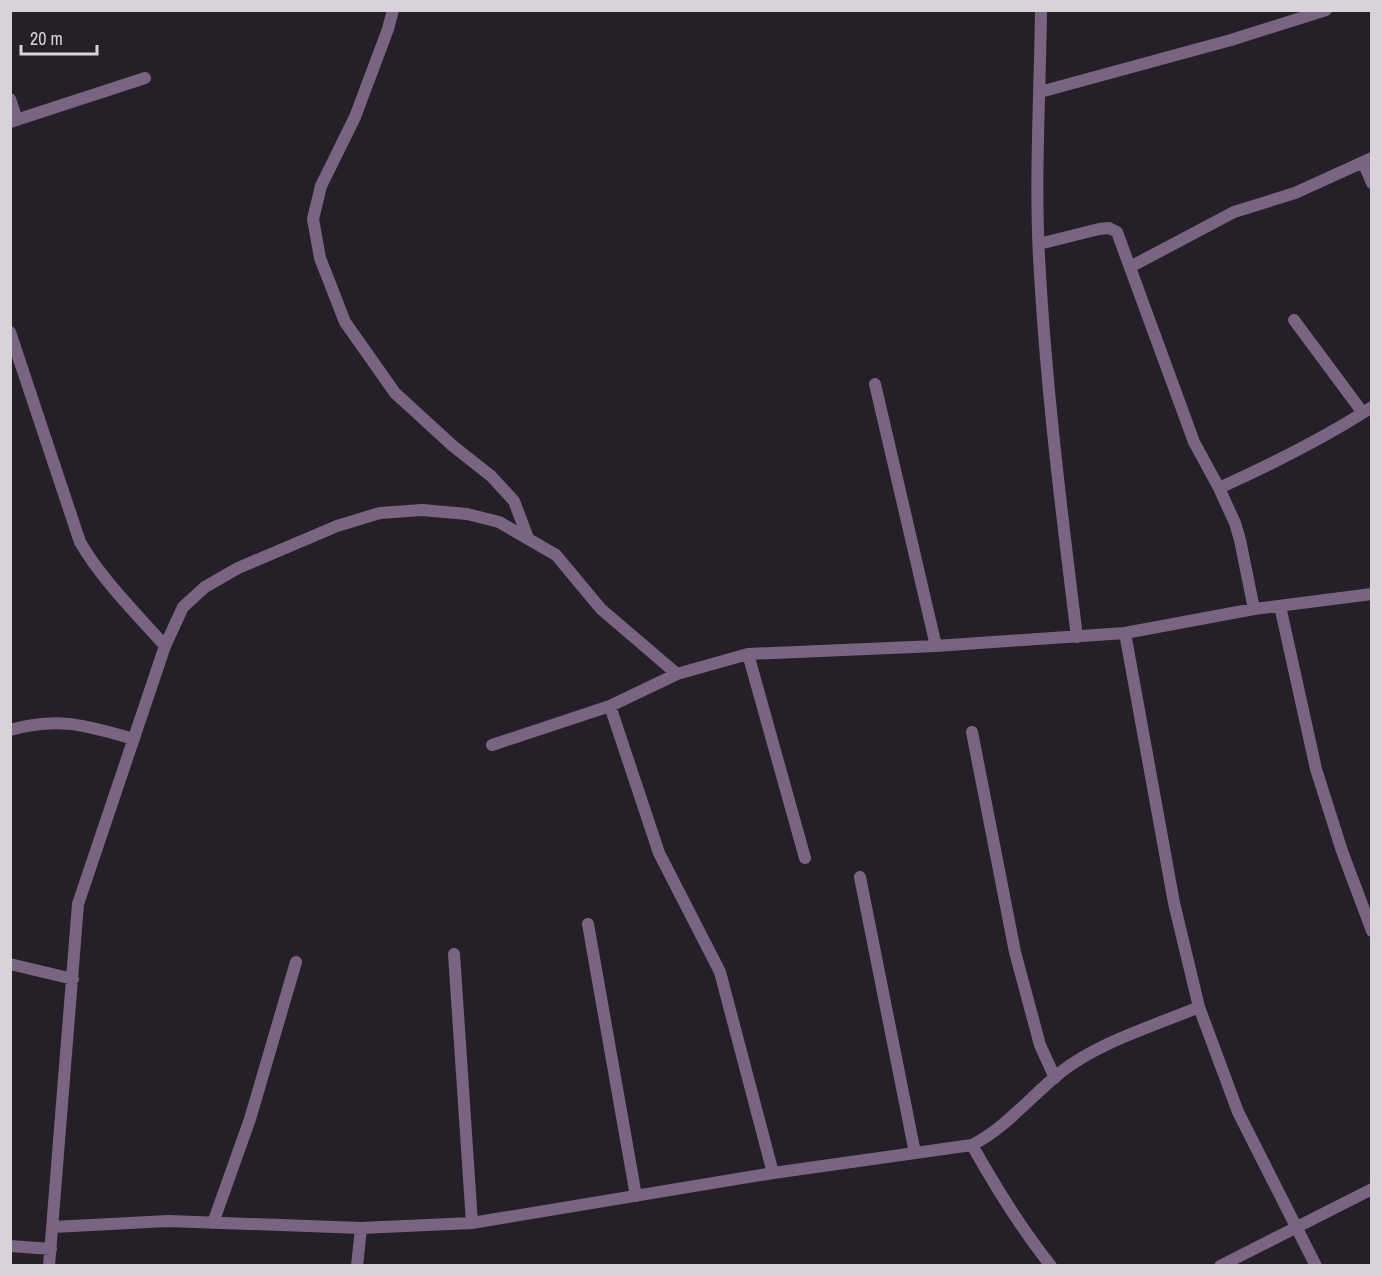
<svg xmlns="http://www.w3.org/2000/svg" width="1382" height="1276" font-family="'Archivo Narrow',sans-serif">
<rect width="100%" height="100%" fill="#252027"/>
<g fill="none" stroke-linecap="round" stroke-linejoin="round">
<path stroke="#796581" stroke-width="12" d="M393 10 388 29 355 117 321 186 313 219 320 258 345 322 395 393 453 446 491 476 514 501 528 538
M1041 10C1040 98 1034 187 1040 274 1047 395 1062 516 1077 637
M1040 92 1231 40 1326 10
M10 99 17 120
M10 122 145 78
M1363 162 1372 183
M1039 244 1099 229 1109 228 1117 232 1194 442 1219 488 1235 523 1240 540 1254 609
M1130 267 1234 212 1295 193 1372 158
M1294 320 1363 413
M10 332 80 542C102 580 136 613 165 646
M875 384 936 646
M1219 488C1272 464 1323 439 1372 407
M1280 606 1316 769 1342 851 1372 931
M1125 633 1174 903 1199 1007 1238 1112 1316 1266
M748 654 805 858
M610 706 659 853 720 972 773 1173
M10 730C60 716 87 726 134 739
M972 732 1015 952 1040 1045 1055 1078
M492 745 610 706 677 674 748 654 936 646 1125 633 1254 609 1372 594
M860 877 915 1153
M588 924 636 1196
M454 954 472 1223
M10 964 73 979
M972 1145C996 1188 1020 1227 1051 1266
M213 1223 250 1119 296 962
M53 1227 168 1221 361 1228 472 1223 773 1173 972 1145C1007 1127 1031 1096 1061 1072 1099 1042 1154 1026 1199 1007
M10 1246 51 1249
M49 1266 78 904 165 646 183 607 205 587 238 568 337 526 380 513 422 510 467 514 499 522 556 555 601 609 677 674
M357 1266 361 1228
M1220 1266 1372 1189"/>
</g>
<rect width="1382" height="1276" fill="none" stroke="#d7d3d8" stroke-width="24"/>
<path d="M21 45v9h76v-9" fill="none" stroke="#d7d3d8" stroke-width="3"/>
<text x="30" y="45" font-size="18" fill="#d7d3d8" stroke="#252027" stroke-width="4.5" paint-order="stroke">20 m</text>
</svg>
